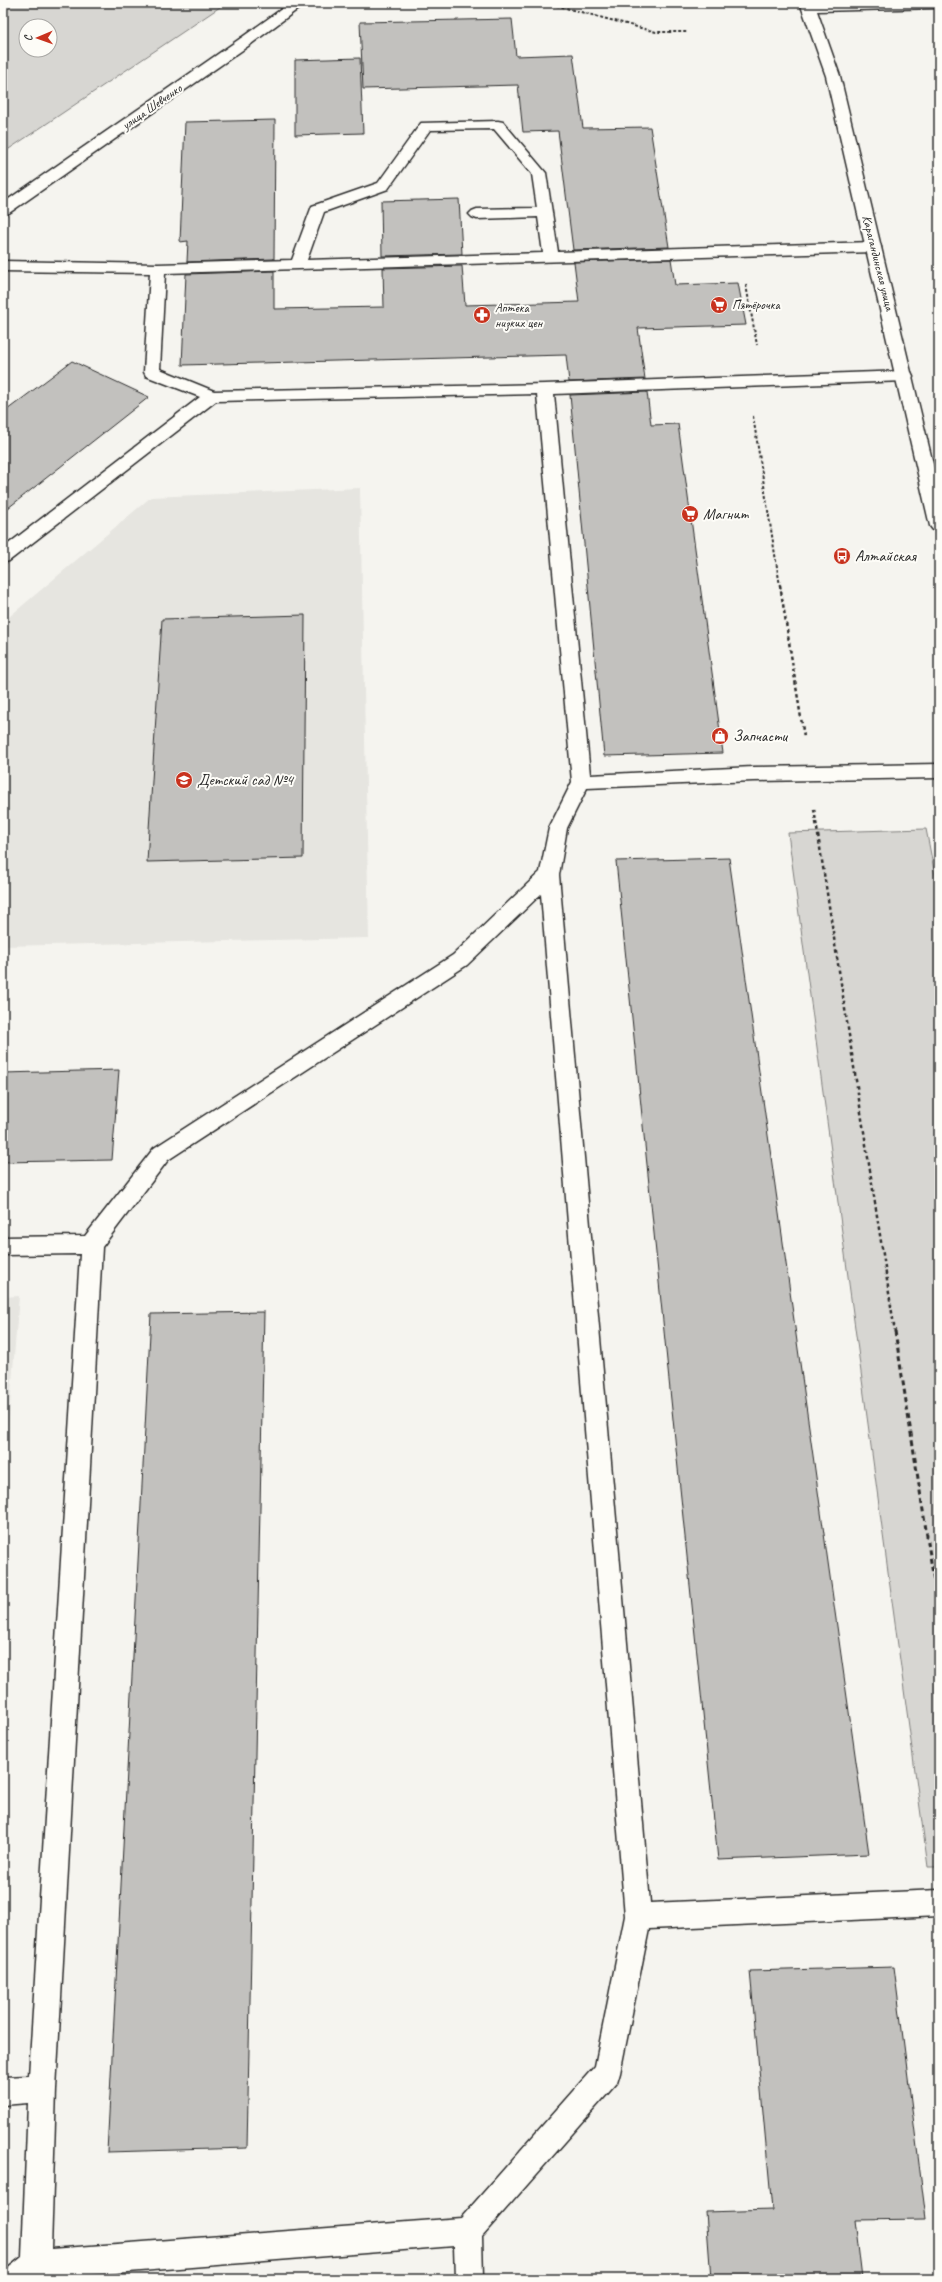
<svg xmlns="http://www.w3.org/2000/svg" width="942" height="2282" font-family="Caveat,sans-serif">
<rect width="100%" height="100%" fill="#f5f4ef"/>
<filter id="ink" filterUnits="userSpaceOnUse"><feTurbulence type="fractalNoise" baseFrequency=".025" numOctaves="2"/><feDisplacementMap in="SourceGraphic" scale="8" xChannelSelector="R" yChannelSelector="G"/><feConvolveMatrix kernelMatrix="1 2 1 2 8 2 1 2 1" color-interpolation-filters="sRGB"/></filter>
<g filter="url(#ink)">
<path fill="#e6e5e0" d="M360 488 369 938 3 946V622L151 497Z
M19 1296 3 1491V1297Z"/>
<path fill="#d7d6d2" stroke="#81807e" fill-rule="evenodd" d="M3 3H226L3 153ZM26 26H50V50H26Z
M926 829 939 896V1867H928L788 833Z"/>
<path fill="#c2c1be" stroke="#2b2b2b" d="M512 19 516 56 573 54 583 128 650 127 669 247 573 250 558 131 523 132 518 85 363 89 360 22Z
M360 58 363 133 295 135V60Z
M275 120 274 259 187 262 188 241 180 242 185 122Z
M459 199 462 254 382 256 381 201Z
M671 259 675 285 738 283 746 325 638 328 645 379 569 382 566 355 182 365 186 274 274 271V309L384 307 383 268 462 266 465 305 579 302 574 262Z
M72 361 149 397 3 512V413Z
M647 392 651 425 678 424 723 753 604 756 570 395Z
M305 615 303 858 147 862 162 619Z
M729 858 869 1854 718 1860 616 861Z
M119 1070 112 1160 3 1162V1073Z
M264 1312 247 2148 107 2152 151 1314Z
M894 1967 926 2219 855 2220 862 2279H711L706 2212 772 2210 750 1971Z"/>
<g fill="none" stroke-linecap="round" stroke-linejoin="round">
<g stroke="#2b2b2b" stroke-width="3">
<path id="lane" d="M290 3H306L251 44H241L239 41 241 38Z
M498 121 503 122 546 173 558 252 873 242 878 244 881 247 878 250 873 252 165 273 160 369 214 391 545 384 905 371 911 372 913 376 911 380 905 381 554 394 590 775 753 767 939 764V778L753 781 587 788 567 828 559 875 650 1903 939 1890V1916L649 1929 620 2073 617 2083 482 2236 483 2279H455L454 2246 40 2279H3L7 2269 22 2257 28 2103 3 2105V2077L29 2076 80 1254 3 1255V1237L85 1236 154 1148 453 955 540 872 549 828 572 782 537 394 216 401 9 561 3 563V548L200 397 146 376 144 372 150 273 3 271V261L158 264 292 260 312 206 378 183 421 123ZM494 129 532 174 537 208 477 209 472 211 469 214 472 217 477 219 538 217 543 253 307 260 324 212 388 189 430 130ZM541 894 625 1916 595 2066 461 2218 51 2249 56 2089 102 1247 168 1160 467 965Z"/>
</g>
<g stroke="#2b2b2b" stroke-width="3">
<path id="street" d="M246 37 253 41 251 44 9 213 3 215V203L241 38Z"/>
</g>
<g stroke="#2b2b2b" stroke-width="3">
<path id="secondary" d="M800 3H939V8L817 11 840 76 939 489V532L933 530 930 526 826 76Z"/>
</g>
<path stroke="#2b2b2b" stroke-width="2" stroke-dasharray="3 2" stroke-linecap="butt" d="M547 3 656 32H687
M746 285 757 345
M753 416 780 586"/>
<path stroke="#2b2b2b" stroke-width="2.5" stroke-dasharray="3.5 3" stroke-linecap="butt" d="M780 585 804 737
M814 809 895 1332"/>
<path stroke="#2b2b2b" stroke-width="3" stroke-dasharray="5 3.5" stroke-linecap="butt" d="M895 1331 939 1613"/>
<use href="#lane" fill="#fdfcf7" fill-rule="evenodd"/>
<use href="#street" fill="#fdfcf7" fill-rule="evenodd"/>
<use href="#secondary" fill="#fdfcf7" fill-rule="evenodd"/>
</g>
</g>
<defs>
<g id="supermarket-disc" transform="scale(0.9)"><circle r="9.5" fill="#c8321e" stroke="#fdfcf7"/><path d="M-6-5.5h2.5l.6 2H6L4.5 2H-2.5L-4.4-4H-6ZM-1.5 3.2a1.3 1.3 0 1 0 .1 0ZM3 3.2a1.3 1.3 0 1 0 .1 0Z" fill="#fff"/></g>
<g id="pharmacy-disc" transform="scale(0.9)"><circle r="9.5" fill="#c8321e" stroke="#fdfcf7"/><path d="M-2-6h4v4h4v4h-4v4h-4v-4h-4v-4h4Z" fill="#fff"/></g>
<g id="bus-disc" transform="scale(0.9)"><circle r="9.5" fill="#c8321e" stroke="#fdfcf7"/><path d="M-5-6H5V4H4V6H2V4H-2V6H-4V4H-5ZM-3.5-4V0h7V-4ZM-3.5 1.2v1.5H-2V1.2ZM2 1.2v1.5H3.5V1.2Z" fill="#fff"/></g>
<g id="shop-disc" transform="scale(0.9)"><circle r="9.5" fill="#c8321e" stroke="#fdfcf7"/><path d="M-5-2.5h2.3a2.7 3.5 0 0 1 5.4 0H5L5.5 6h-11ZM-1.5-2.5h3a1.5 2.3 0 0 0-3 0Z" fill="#fff"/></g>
<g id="school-disc" transform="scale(0.9)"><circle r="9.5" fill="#c8321e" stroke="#fdfcf7"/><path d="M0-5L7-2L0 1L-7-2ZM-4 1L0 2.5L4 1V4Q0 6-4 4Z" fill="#fff"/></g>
</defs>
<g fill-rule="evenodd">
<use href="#supermarket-disc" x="719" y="305"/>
<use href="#pharmacy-disc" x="482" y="315"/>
<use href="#supermarket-disc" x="690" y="514"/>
<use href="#bus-disc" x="842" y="556"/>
<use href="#shop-disc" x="720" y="736"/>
<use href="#school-disc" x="184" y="780"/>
</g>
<g text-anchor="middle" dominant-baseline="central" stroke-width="4" stroke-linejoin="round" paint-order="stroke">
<g font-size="13" fill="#2b2b2b" stroke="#fdfcf7">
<text transform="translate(152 107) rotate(-35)">улица Шевченко</text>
<text transform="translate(878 263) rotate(76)">Карагандинская улица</text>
</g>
<g font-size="13" fill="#2b2b2b" stroke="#fdfcf7" text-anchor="start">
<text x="732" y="305">Пятёрочка</text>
<text x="495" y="308">Аптека<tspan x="495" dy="15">низких цен</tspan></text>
</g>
<g font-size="16" fill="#2b2b2b" stroke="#fdfcf7" text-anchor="start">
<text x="703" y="514">Магнит</text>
<text x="855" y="556">Алтайская</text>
<text x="733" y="736">Запчасти</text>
<text x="197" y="780">Детский сад №4</text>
</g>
</g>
<rect width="942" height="2282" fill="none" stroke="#fdfcf7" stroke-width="16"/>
<rect x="8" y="8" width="926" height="2266" fill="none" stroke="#2b2b2b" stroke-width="1.5" filter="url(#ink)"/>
<g transform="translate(38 38) rotate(268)"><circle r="19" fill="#fdfcf7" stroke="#a9a8a5"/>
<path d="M0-3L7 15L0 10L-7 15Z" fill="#c8321e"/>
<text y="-6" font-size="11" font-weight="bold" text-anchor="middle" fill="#2b2b2b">С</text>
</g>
</svg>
